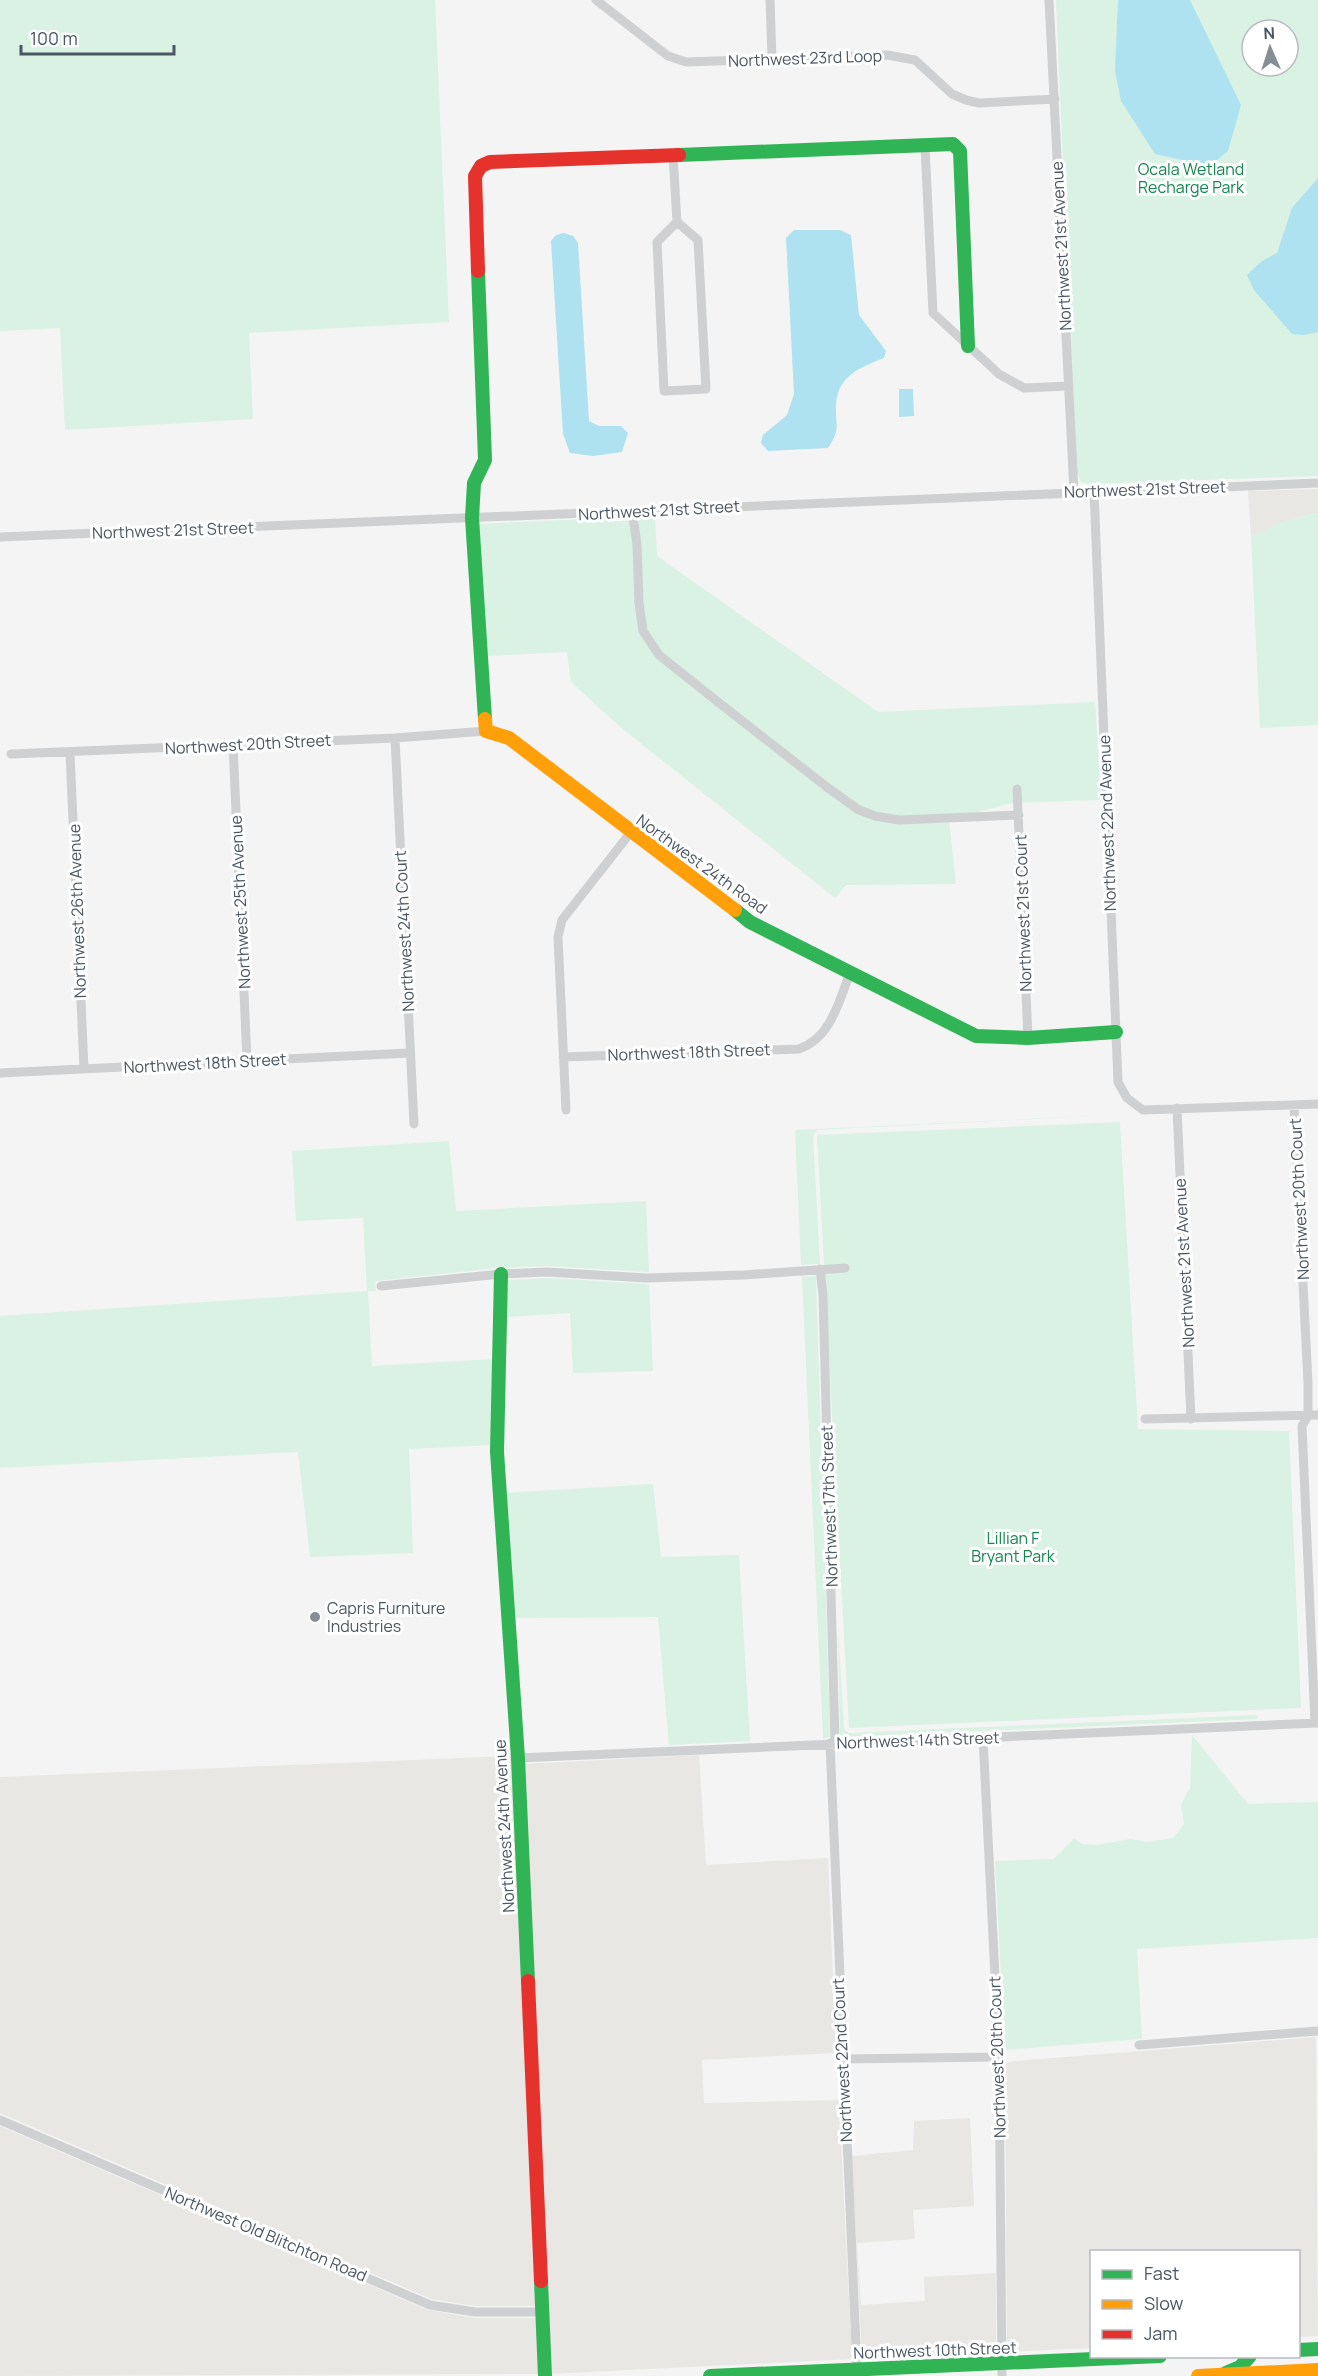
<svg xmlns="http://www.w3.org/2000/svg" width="1318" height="2376" font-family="Manrope,sans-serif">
<rect width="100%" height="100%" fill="#f4f4f4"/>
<path fill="#e8e7e3" d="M1318 489V513L1285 521 1251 537 1248 491Z
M699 1755 706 1865 828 1858 836 2053 702 2060 704 2103 839 2100 852 2359 550 2374 524 1764Z
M513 1756 536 2306H475L431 2299 0 2113V1777Z
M1316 2037 1318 2336 1299 2337 1298 2252H1092L1091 2348 1007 2352 1005 2062Z
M970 2118 974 2206 913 2210 915 2239 857 2243 861 2305 925 2301 924 2277 996 2273V2352L862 2359 852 2156 913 2150 914 2121Z
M0 2126 428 2310 475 2318H536L540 2374 0 2376Z"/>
<path fill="#d9f2e3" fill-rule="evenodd" d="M0 0H435L449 322 249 333 253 419 65 430 60 328 0 331Z
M1056 0H1318V476L1089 484 1081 482 1076 470ZM1252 30H1288V66H1252Z
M1318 513V725L1260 728 1251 537 1285 521Z
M655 516 657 556 878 712 1095 702 1101 800 1012 803 949 820 956 884 846 885 835 898 619 726 571 682 567 652 486 656 477 524Z
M1114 1115 817 1130 813 1136 820 1264 801 1265 795 1130Z
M1120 1122 1138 1429 1289 1431 1301 1708 849 1728 817 1135Z
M449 1141 456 1211 646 1201 649 1272 547 1266 497 1268 375 1281 376 1291H368L372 1366 494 1359 492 1445 409 1449 413 1553 310 1557 298 1452 0 1468V1316L367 1291 363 1218 296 1221 292 1151Z
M816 1276 830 1737 823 1738 802 1277Z
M547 1278 649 1284 653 1371 573 1373 570 1313 506 1317V1280Z
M653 1484 661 1557 739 1555 750 1741 669 1745 658 1617 513 1618 505 1493Z
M838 1626 844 1729 849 1733 1257 1715V1719L840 1737Z
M1192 1735 1248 1804 1318 1802V1938L1137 1949 1142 2039 1005 2050 995 1861 1054 1859 1074 1838 1082 1844 1096 1845 1131 1839 1146 1842 1173 1838 1184 1824 1181 1804 1190 1788Z"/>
<path fill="#aee2f0" d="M1118 0H1190L1241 105 1228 151 1210 166 1155 154 1121 101 1115 71Z
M1318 178V332L1304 335 1292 334 1254 290 1247 275 1262 261 1277 253 1292 208Z
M794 230H840L851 235 859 315 886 351 884 358C858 368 836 377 836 408 836 428 840 430 828 448L768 451 761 443 763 435 787 415 794 394 786 238Z
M564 233 573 236 578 243 589 421 599 426H621L628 433 622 452 593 456 570 453 563 434 551 241 556 235Z
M899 389H913L914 416 899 417Z"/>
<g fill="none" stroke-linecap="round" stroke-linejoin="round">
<path stroke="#ced0d2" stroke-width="9" d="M596 0 668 56 686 62 887 55 915 60 952 94 966 100 979 103 1055 99
M770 0 772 59
M1049 0 1074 492
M925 146 933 313 999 374 1024 388 1069 386
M673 155 677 222 657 242 664 391 706 389 698 240 677 222
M1094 491 1118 1082 1127 1098 1143 1110 1318 1104
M632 511 637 544 639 603 643 631 659 655 718 702 828 788 859 810 875 816 899 820 1019 815
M0 537 1318 483
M395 738 414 1124
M233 744 247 1060
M70 753 84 1069
M11 754 395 738 486 731
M1017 789 1028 1038
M563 1057 799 1049C831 1038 839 1001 850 973
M0 1073 410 1053
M1294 1105 1308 1383V1416L1302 1426 1315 1723
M1177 1108 1191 1419
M566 1110 558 937 562 920 631 832
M820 1269 823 1295 835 1743
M381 1286 501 1274 547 1272 646 1278 744 1275 845 1268
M1145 1419 1318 1415
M983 1737 999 2057 1002 2376
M830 1743 857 2370
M518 1758 1318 1723
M1139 2045 1318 2031
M842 2059 999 2057
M0 2120 430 2305 475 2312H541"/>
<path stroke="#30b455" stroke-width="14" d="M679 155 953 144 960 151 968 346
M478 271 485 460 474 483 472 518 485 719
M735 910 750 922 976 1036 1028 1038 1116 1032
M501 1274 497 1452 518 1758 528 1981
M541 2281 545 2376
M1298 2350 1318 2349
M1226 2373 1240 2367 1250 2356
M710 2376 1160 2356"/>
<path stroke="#ff9f0a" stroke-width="14" d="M485 719 486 731 509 738 735 910
M1198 2376 1318 2370"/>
<path stroke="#e5322d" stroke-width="14" d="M478 271 475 176 481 166 490 162 679 155
M528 1981 541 2281"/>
</g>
<circle fill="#868d94" stroke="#fff" stroke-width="2" cx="315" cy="1617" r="6"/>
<g text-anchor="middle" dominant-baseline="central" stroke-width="6" stroke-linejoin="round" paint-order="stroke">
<g font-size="16" fill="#4a5661" stroke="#fff">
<text transform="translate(805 58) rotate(-2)">Northwest 23rd Loop</text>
<text transform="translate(1061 246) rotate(-93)">Northwest 21st Avenue</text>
<text transform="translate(1145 489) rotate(-2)">Northwest 21st Street</text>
<text transform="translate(659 510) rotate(-3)">Northwest 21st Street</text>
<text transform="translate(173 530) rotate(-2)">Northwest 21st Street</text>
<text transform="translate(248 744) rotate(-3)">Northwest 20th Street</text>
<text transform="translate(1107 823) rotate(-92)">Northwest 22nd Avenue</text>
<text transform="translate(702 864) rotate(36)">Northwest 24th Road</text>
<text transform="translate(240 902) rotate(-93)">Northwest 25th Avenue</text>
<text transform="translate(77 911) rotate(-92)">Northwest 26th Avenue</text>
<text transform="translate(1023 913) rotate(-92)">Northwest 21st Court</text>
<text transform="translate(404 931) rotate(-93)">Northwest 24th Court</text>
<text transform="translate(689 1052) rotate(-2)">Northwest 18th Street</text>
<text transform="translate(205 1063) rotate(-3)">Northwest 18th Street</text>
<text transform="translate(1299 1199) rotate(-93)">Northwest 20th Court</text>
<text transform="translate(1184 1263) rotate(-93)">Northwest 21st Avenue</text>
<text transform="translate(829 1506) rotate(-92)">Northwest 17th Street</text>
<text transform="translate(918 1740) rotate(-2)">Northwest 14th Street</text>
<text transform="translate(504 1826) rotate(-93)">Northwest 24th Avenue</text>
<text transform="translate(997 2057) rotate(-92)">Northwest 20th Court</text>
<text transform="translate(842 2060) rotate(-93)">Northwest 22nd Court</text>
<text transform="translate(266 2234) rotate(23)">Northwest Old Blitchton Road</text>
<text transform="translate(935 2350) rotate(-2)">Northwest 10th Street</text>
</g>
<g font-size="16" fill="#17864f" stroke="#fff">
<text x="1191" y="169">Ocala Wetland<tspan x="1191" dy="18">Recharge Park</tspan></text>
<text x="1013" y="1538">Lillian F<tspan x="1013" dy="18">Bryant Park</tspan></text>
</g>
<g font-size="16" fill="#4a5661" stroke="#fff" text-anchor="start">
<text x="327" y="1608">Capris Furniture<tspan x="327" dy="18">Industries</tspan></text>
</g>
</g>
<rect x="1090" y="2250" width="210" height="108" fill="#ffffff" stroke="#b7bbc0" stroke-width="1.5"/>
<rect x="1102" y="2270" width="30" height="9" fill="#30b455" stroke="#b7bbc0" stroke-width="1.5"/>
<text x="1144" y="2280" font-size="18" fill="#4a5661">Fast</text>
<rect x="1102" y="2300" width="30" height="9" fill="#ff9f0a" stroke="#b7bbc0" stroke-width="1.5"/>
<text x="1144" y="2310" font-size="18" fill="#4a5661">Slow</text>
<rect x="1102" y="2330" width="30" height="9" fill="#e5322d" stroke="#b7bbc0" stroke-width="1.5"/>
<text x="1144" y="2340" font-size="18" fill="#4a5661">Jam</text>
<g transform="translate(1270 48) rotate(357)"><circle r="28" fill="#ffffff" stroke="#b7bbc0" stroke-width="1.5"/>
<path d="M0-4.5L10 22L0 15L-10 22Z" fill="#868d94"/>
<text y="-9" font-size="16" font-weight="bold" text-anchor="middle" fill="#4a5661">N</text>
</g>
<path d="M21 45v9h153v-9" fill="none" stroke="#4a5661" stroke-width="3"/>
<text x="30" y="45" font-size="18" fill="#4a5661" stroke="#ffffff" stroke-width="4.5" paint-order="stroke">100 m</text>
</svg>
